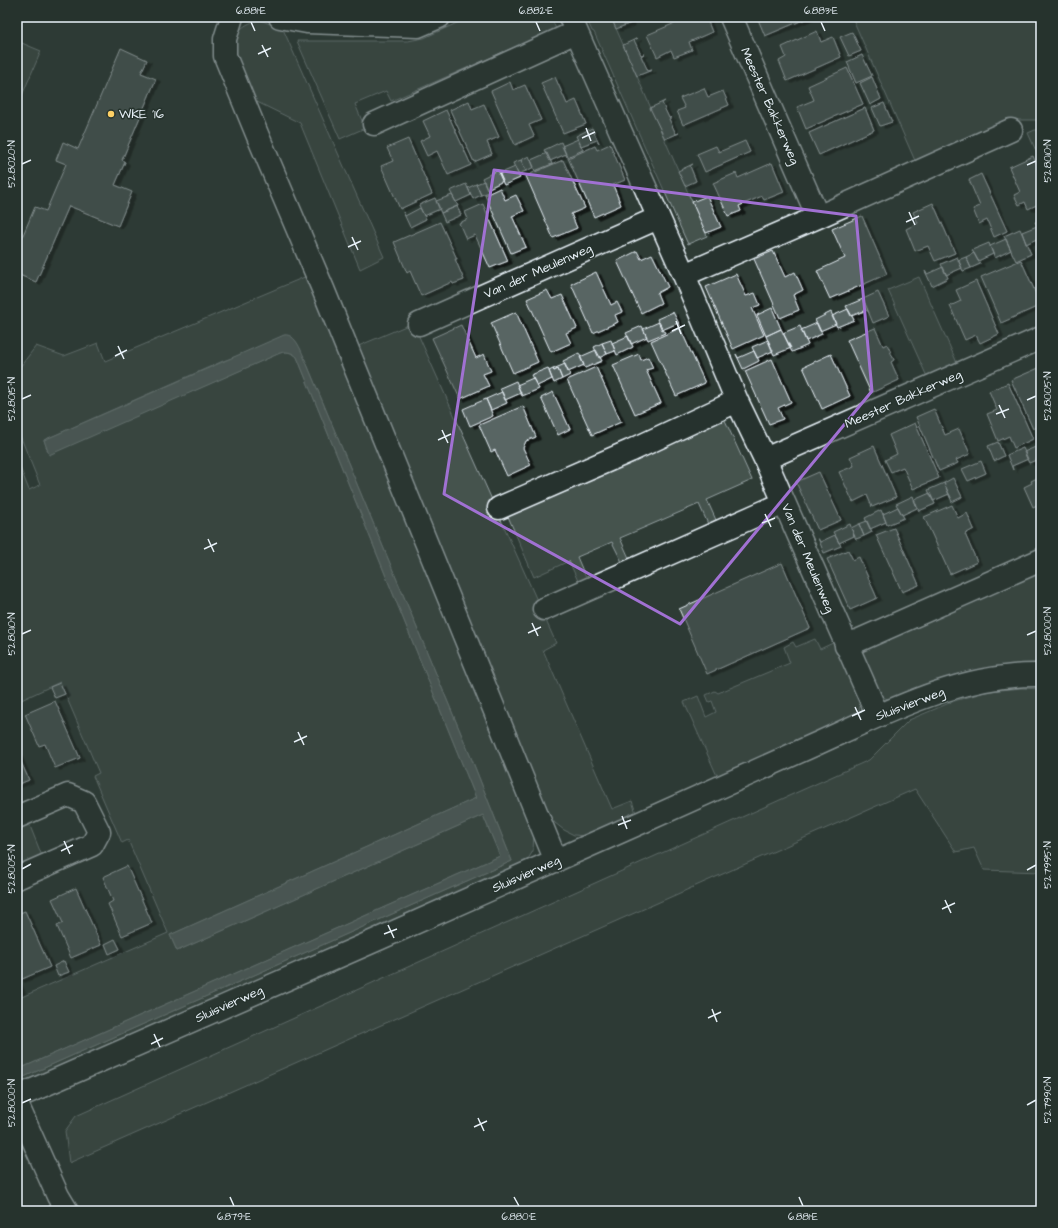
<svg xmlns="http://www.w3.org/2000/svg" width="1058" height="1228" font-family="'Architects Daughter',sans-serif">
<defs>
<filter id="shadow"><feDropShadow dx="4.5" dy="2.5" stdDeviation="0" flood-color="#0009"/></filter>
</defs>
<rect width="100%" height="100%" fill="#2e3b35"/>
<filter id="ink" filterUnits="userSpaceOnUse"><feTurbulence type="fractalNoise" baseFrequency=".025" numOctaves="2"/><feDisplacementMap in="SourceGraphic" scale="8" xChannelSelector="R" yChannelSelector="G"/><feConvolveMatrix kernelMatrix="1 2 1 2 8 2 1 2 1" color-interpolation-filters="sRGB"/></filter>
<g filter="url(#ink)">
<path fill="#45524e" stroke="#96a2a3" d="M470 17H551L556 29 391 101 386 91 355 104 365 128 340 139 297 41H408L424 38Z
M586 17H611L707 236 688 244 686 240 594 32 592 31Z
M852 17H1041V120H1018L1010 122 916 163Z
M260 20 283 29 384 257 360 269 300 123 255 101 234 49C232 32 245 23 260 20Z
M17 41 41 51 17 107Z
M1035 130H1041V162L1028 133Z
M307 276 534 833 533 851 525 864 17 1090V1080L512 861 472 760 306 362 297 343 292 337 223 361 44 440 49 454 280 353C286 351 292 352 297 357L476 798 170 935 177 951 483 815 500 856 17 1070V999L168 933 128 840 122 843 93 776 99 773 60 682 17 702V460L29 490 40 485 17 428V371L36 346 64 356 98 343 105 361Z
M919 277 958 365 928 379 888 290Z
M413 323 556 643 543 650 612 809 632 801 637 816 585 836 574 835 564 830 555 823 548 814 356 347Z
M724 418 752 480 707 500 716 520 708 524 699 504 620 538 629 558 622 562 612 542 577 557 586 578 578 581 569 561 534 577 507 514Z
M1041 569V666L988 669 970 671 891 700 885 698 880 695 861 654 863 649Z
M815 639 820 649 835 642 861 703 858 713 856 717 718 778 684 702 698 696 706 717 716 712 712 701 709 702 706 695 715 691 718 693 790 663 784 647 793 642 796 647Z
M1022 688 1041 689V872L984 870 974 848 956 852 915 789 69 1163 65 1131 76 1116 869 760 909 720 954 701 989 691Z
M28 821 44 861 17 873V826Z"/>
<path fill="#6b7775" stroke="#9da8a9" d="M284 335C296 333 302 353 306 362L472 760 512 861 17 1080V1070L500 856 483 815 177 951 170 935 476 798 297 357C292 352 286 351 280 353L49 455 44 440Z"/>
<path fill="#596563" stroke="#e8f1f8" filter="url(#shadow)" d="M611 17H624L627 23 630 21 631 23 616 29Z
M689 17H706L712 32 689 42 692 50 674 57 671 50 657 57 647 35Z
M757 17H810L765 36Z
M817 31 821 42 833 37 841 57 787 81 779 61 786 57 782 47Z
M852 32 861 51 849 56 840 37Z
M638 38 634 40 641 55 644 54 641 56 648 71 652 70 637 76 623 45Z
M121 48 147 60 141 73 156 79 122 160 125 162 115 185 132 192 118 226 69 206 36 282 17 274V249L35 207 46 211 66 164 56 160 63 142 78 149Z
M862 55 872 76 856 83 847 62Z
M847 68 863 104 806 129 797 107 814 100 808 86Z
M555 77 567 104 576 100 586 124 563 133 541 83Z
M872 77 881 99 870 105 860 83Z
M510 82 513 90 525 85 541 120 529 125 534 136 515 145 491 91Z
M704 88 708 97 723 91 729 105 683 125 677 111 685 108 680 98Z
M469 101 472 109 484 104 499 137 487 142 492 154 474 162 450 110Z
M665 101 662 103 669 118 672 117 669 119 676 134 679 133 665 139 650 108Z
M884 103 892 122 880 126 872 108Z
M865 108 874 130 819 155 809 133Z
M446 110 471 165 448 175 437 151 427 156 420 141 430 136 423 121Z
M592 128 599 143 597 140 581 146 576 136Z
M408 139 432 194 400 209 381 166 393 161 387 148Z
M578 139 583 150 567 157 562 146Z
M745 141 750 152 705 172 697 154 716 146 719 152Z
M561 142 566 154 550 161 544 150Z
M610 144 625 180 613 185 621 205 594 217 568 158 595 146 597 150Z
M547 153 552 164 535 171 531 160Z
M529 156 534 167 526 171 521 160Z
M1033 156 1041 174V203L1028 209 1025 202 1019 205 1014 195 1020 192 1009 167Z
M521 160 526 171 518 174 513 163Z
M563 160 585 208 571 214 577 228 553 238 526 176Z
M772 163 784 192 764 200 762 196 739 206 741 211 728 216 713 183 736 173 738 178Z
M693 164 690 166 696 181 685 186 678 171Z
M515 167 520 178 504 185 499 174Z
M498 170 503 181 487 189 482 178Z
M981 174 1007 231 994 237 987 220 979 224 973 209 980 206 969 180Z
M484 181 489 192 481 195 476 184Z
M466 184 471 195 456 202 450 191Z
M476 184 481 195 473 199 468 188Z
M500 188 505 200 516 195 524 211 512 216 526 247 511 253 485 195Z
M452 195 458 206 441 213 436 201Z
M707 196 721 227 706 233 692 202Z
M435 198 440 209 424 216 419 205Z
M933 203 955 253 935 261 928 246 915 251 906 229 918 223 913 212Z
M483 204 508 261 490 268 475 235 466 239 459 223 468 219 465 212Z
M457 206 461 215 445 222 441 213Z
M420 208 426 219 410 227 403 212 405 216Z
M862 216 887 274 830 299 817 271 845 258 832 229Z
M1041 220V233L1035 222Z
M440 222 457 259H455L464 280 453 284 452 282 421 296 410 271 407 273 394 242Z
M1037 226 1041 233V237L1026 244 1022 232Z
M1020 229 1031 254 1016 261 1004 236Z
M1006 239 1011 250 995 258 990 246Z
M989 243 993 254 978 261 972 250Z
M1041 250V260L1037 252Z
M637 251 641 259 652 254 668 287 657 293 661 303 641 313 617 261Z
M773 251 785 277 795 272 803 290 793 295 799 310 780 318 754 259Z
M974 253 980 264 971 268 966 257Z
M957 257 962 268 946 275 941 264Z
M966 257 971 268 963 271 958 260Z
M1021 260 1041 305 1001 323 981 277Z
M943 267 948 278 932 286 925 271 927 274Z
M596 272 611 305 617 302 622 312 615 315 618 322 593 333 571 284Z
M736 274 746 296 755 293 760 305 752 308 764 335 733 349 706 287Z
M976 281 999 334 980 343 976 335 965 340 950 306 961 301 956 290Z
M547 290 552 299 562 295 577 328 566 333 571 343 551 352 527 299Z
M878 292 889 316 873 323 863 299Z
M863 299 869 313 867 310 851 316 846 306Z
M772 308 781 329 766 336 757 315Z
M848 309 854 320 837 327 832 316Z
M516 312 538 362 513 373 491 323Z
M673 312 680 326 678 323 662 330 657 319Z
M831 312 836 324 820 331 815 320Z
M659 322 665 333 648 340 643 329Z
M817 323 822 334 806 341 801 330Z
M461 325 476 358 484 354 491 371 483 374 489 386 460 399 432 338Z
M642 326 647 337 631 344 626 333Z
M800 326 808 345 792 352 783 333Z
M680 328 705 383 676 396 651 341Z
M875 328 883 346 887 344 894 360 891 362 899 380 871 393 847 340Z
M781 329 791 348 774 355 766 336Z
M628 336 633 347 617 355 612 343Z
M611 340 615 351 607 354 602 343Z
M768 340 773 351 757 358 752 347Z
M602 343 607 354 599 358 594 347Z
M596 350 602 361 585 368 580 357Z
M754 351 759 361 743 369 736 354 738 358Z
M579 353 584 365 568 372 563 361Z
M639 354 641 360 648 357 653 368 646 370 661 403 635 414 613 365Z
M831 354 850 396 822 409 803 367Z
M772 359 791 402 778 408 783 419 769 424 745 371Z
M565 364 570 375 562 379 558 369 554 371 553 369Z
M596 367 621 422 592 435 567 380Z
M1041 367V425L1033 429 1011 380Z
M548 368 552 379 537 386 531 375Z
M553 369 554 371 558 369 562 379 554 383 549 371Z
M533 378 539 389 522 396 517 385Z
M516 381 521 393 505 400 500 388Z
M1008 383 1033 439 1014 448 1009 436 998 441 987 414 997 410 989 391Z
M502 392 507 403 491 410 486 399Z
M553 392 570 429 558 435 541 398Z
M486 399 493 416 470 426 463 409Z
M523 406 536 437 526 441 523 448 531 465 507 476 495 450 491 452 479 425Z
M934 409 945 435 959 429 970 454 956 460 958 463 939 471 916 417Z
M915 423 939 478 913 489 903 467 891 472 885 460 897 454 889 435Z
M998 442 1004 456 994 461 988 446Z
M1040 445 1041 458 1029 463 1024 452Z
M874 446 896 497 872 507 867 495 853 502 839 472 854 466 850 457Z
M1023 448 1028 459 1012 466 1013 470 1007 455Z
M981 461 986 473 968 481 962 469Z
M819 472 841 520 818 530 796 482Z
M1041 476V509L1039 504 1033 507 1024 487 1032 483 1031 481Z
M953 478 962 497 952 502 944 483Z
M944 483 951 498 949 494 933 501 928 490Z
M930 493 935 504 919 511 914 500Z
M913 496 917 508 902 515 896 504Z
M952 505 958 518 967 513 974 529 965 534 977 562 950 574 924 517Z
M898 507 904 518 887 525 883 514Z
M881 510 886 522 870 529 865 518Z
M867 521 872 532 864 536 859 524Z
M850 524 854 536 839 543 833 532Z
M859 524 864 536 856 539 851 528Z
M894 528 919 585 902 592 876 535Z
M835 535 841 546 824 553 818 538 820 542Z
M848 550 853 560 859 557 877 598 850 610 827 559Z
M782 563 810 628 707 674 679 609Z
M60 683 65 694 55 698 50 687Z
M55 701 80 758 55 768 45 744 39 746 25 714Z
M17 753 29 780 17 785Z
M127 866 152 923 122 936 108 904 113 901 103 877Z
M76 888 101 945 71 958 57 926 63 923 52 899Z
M25 911 50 967 20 980 17 972V914Z
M115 939 120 949 109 954 105 944Z
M64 961 69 972 58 976 54 966Z
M17 982 21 991 17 993Z"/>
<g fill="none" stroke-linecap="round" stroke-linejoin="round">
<g stroke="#e8f1f8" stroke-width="25">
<path id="minor" d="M232 17 225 39V56L257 134 323 289 556 861
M280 17 307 22 418 26 439 17
M570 17 684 275 737 401 765 459 878 716
M731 17 818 217
M374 124 576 32
M684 275 818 217 1011 130
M419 324 658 218
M765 459 1041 338
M499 508 630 451 737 401
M544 609 784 503
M846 646 1041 560
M17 817 68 795 84 802 99 832 92 845 17 878
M17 1097C225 1006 433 916 640 823 698 797 756 771 814 745 885 713 960 673 1041 675
M17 1104 58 1196 67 1211"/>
</g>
<use href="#minor" stroke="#26332d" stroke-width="22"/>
</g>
</g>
<path d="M0 0H1058V1228H0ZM494 170 856 216 872 391 680 624 444 494Z" fill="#2e3b35" fill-opacity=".55" fill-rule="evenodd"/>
<path fill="none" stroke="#a171d3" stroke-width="3" stroke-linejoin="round" d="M494 170 856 216 872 391 680 624 444 494Z"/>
<path fill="none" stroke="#e8f1f8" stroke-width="1.5" d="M251 22 255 31M536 22 540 31M821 22 825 31M262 45 268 57M258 54 271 48M586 128 591 141M582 138 595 132M22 164 31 160M1027 165 1036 161M909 212 915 225M906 222 919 216M352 237 358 250M348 247 361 241M676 321 681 334M672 331 685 325M118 346 124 359M115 356 127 350M22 399 31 395M1027 400 1036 396M999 405 1005 418M996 414 1009 409M442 430 448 443M438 440 451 434M765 514 771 527M762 523 775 518M208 539 214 552M204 549 217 543M532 623 538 636M528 633 541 627M22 634 31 630M1027 635 1036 631M855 707 861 720M852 716 865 710M298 732 304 745M294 742 307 736M622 816 627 829M618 825 631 820M64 841 70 854M61 851 73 845M22 869 31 864M1027 870 1036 865M945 900 951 913M942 909 955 903M388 925 394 938M384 934 397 929M712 1009 717 1022M708 1018 721 1012M154 1034 160 1047M151 1044 163 1038M22 1103 31 1099M1027 1105 1036 1100M478 1118 484 1131M474 1127 487 1121M230 1197 234 1206M514 1197 519 1206M799 1197 803 1206"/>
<circle fill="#ffd166" stroke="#26332d" stroke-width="1.5" cx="111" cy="114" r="4"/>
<g text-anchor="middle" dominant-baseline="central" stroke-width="3" stroke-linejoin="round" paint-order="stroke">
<g font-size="13" fill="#e8f1f8" stroke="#26332d">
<text transform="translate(770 106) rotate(66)">Meester Bakkerweg</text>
<text transform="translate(538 271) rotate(-24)">Van der Meulenweg</text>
<text transform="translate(903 399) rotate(-24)">Meester Bakkerweg</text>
<text transform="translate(808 558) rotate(67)">Van der Meulenweg</text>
<text transform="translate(910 704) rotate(-21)">Sluisvierweg</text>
<text transform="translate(526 874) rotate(-24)">Sluisvierweg</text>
<text transform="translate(229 1004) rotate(-24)">Sluisvierweg</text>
</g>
<g font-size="13" fill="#e8f1f8" stroke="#26332d" text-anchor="start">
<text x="119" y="114">WKE '16</text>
</g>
</g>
<rect width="1058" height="1228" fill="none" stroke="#26332d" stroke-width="44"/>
<rect x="22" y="22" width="1014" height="1184" fill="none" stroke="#e8f1f8" stroke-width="1.5"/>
<g font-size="10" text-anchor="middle" fill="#e8f1f8">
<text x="251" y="14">6.881°E</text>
<text x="536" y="14">6.882°E</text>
<text x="821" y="14">6.883°E</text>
<text transform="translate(1047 161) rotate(-90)" y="4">52.8010°N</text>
<text transform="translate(11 164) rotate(-90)" y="4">52.8020°N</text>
<text transform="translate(1047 396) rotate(-90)" y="4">52.8005°N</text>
<text transform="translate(11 399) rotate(-90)" y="4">52.8015°N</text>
<text transform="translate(1047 631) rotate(-90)" y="4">52.8000°N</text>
<text transform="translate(11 634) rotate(-90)" y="4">52.8010°N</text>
<text transform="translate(1047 865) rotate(-90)" y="4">52.7995°N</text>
<text transform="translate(11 869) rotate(-90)" y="4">52.8005°N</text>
<text transform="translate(1047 1100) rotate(-90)" y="4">52.7990°N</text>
<text transform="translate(11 1103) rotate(-90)" y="4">52.8000°N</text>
<text x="234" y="1220">6.879°E</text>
<text x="519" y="1220">6.880°E</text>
<text x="803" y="1220">6.881°E</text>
</g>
</svg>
